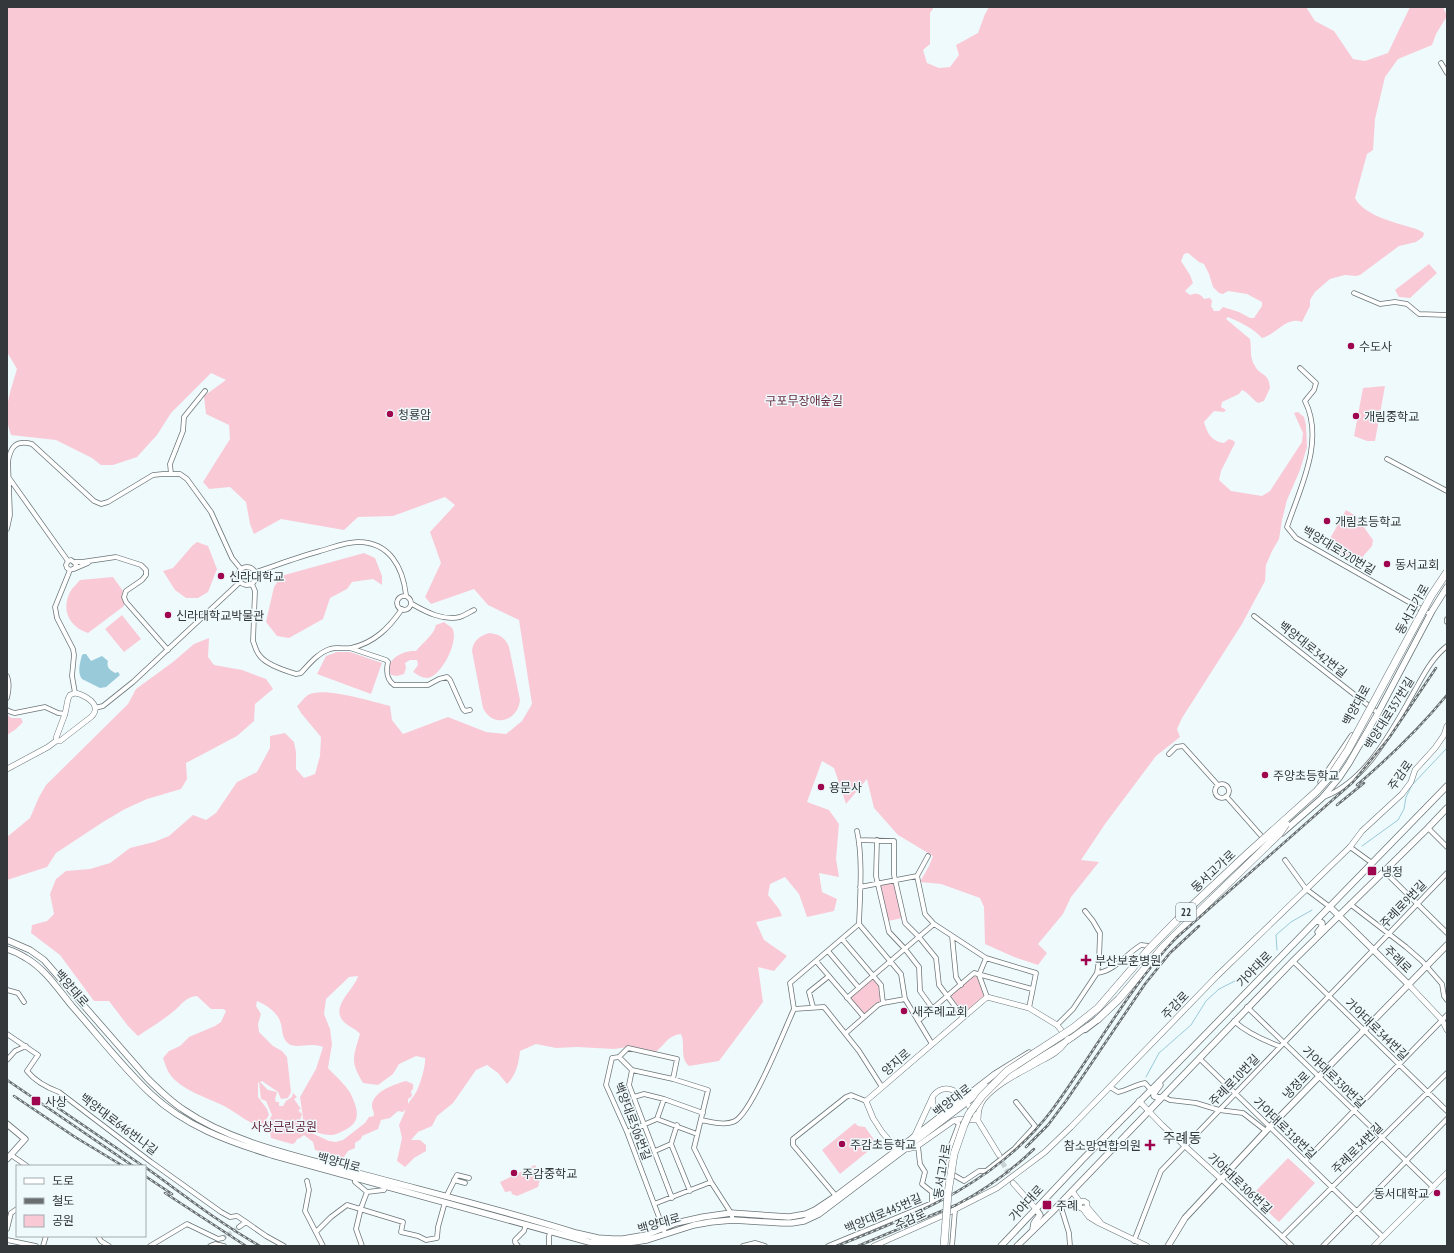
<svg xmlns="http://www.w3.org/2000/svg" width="1454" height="1253" font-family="'PT Sans Narrow','Noto Sans KR',sans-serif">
<rect width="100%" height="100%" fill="#effafd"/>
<path fill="#f9cad6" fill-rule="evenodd" d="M7 7H934L930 13V44L923 50 927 63 939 68 950 67 959 55 956 45 978 33 985 14 989 7H1306L1315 21 1334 31 1353 59 1365 61 1388 53 1410 7H1443L1447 16 1436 34 1432 45 1398 59 1385 77 1375 119 1373 150 1367 154 1355 198C1363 214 1390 221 1406 226 1413 228 1418 229 1424 233L1423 237 1416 242 1399 246 1360 275 1356 276 1345 275 1330 279 1315 292 1310 300V306L1302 322C1286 316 1276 335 1262 338 1253 328 1240 322 1228 317L1226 319 1250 339C1252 348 1249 357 1255 366 1260 376 1269 372 1270 388L1264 401 1258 403C1252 399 1249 393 1242 390L1239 394 1222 402 1221 407 1226 410 1224 412 1214 411 1204 422C1207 433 1212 442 1224 443L1229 439 1234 441 1235 443 1221 471 1219 480 1231 491 1262 496 1270 491 1302 442 1303 433 1294 413 1298 412 1304 417 1306 425 1307 447 1300 470 1287 500 1282 520 1279 539 1272 551 1266 565 1265 581 1242 624 1182 718 1177 729 1180 737 1156 756 1105 824 1081 860 1099 862 1071 897 1063 914 1038 944 1047 953 1038 965 1014 957 985 944 984 907 980 898 941 884 920 882 929 866 933 856 898 835 874 808 867 779 846 804 834 768 822 761 807 802 829 810 839 824 836 859 839 877 819 873 822 892 837 899 834 911 807 917 799 894 785 877 770 884 768 895 779 909 782 916 756 922 764 940 787 956 774 971 758 967 763 1002 719 1061 689 1066C687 1064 686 1063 685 1061 681 1052 685 1043 681 1034 666 1036 665 1046 654 1053L628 1047 614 1049 577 1047 556 1048 536 1044 520 1051C519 1062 516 1076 507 1084L498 1073 487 1065 476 1070 453 1103 437 1116 432 1126 418 1132 411 1140H420L426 1145V1151L414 1158 405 1167 397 1161 402 1138 399 1125 406 1109 403 1112 398 1111 390 1118 381 1120 378 1129 362 1136 361 1139 355 1143V1148L348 1151 342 1160 338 1158 331 1154 315 1150 313 1142 304 1135 300 1138 297 1139 295 1143 292 1144 271 1138 270 1132 266 1126 272 1115 266 1101 261 1099 259 1082 258 1083V1097L267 1109 269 1115 264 1123 259 1126C246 1122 236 1112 224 1106 206 1097 180 1090 169 1073 166 1068 165 1063 163 1058L169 1051 180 1046 189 1037 215 1026 221 1022 226 1011 223 1009H211L197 996C187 996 181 1005 174 1011 163 1020 150 1028 138 1036L128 1026 109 1001H94L60 955 31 933 32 925 47 921 54 914 50 894 56 879 66 871 90 869 110 863 130 848 154 842 169 836 193 815 206 820 216 813 237 782 257 772 270 748V736L285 733 294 742 296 752V769L304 778 315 774 320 756 321 737 301 713 297 706C301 703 304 697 308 695 323 686 373 702 390 706L392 720 403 734 448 717 486 732 506 734 522 721 532 704 519 620 488 605 474 589 431 604 425 597 441 563 430 532 455 505 445 497 393 516 358 517 344 530 281 519 254 534 250 524 246 502 230 487 209 489 203 482 230 439 229 425 206 414 204 396 226 380 211 373 171 413 157 435 137 457 113 465H101L92 458 56 440 11 435C2 411 10 393 17 369L7 352ZM1188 253 1199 262 1204 264 1209 274 1213 287 1219 293 1223 294 1228 291 1247 294 1262 302V306L1254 318H1250L1239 312 1223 307 1219 311H1214L1211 306 1212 301 1210 298 1204 299C1200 293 1196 293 1190 295L1185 291 1193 283 1190 275 1181 261 1184 254ZM358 976C355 989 329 1007 344 1022 349 1027 355 1028 360 1034 353 1058 350 1061 363 1083L378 1085 393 1074 399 1064 416 1056 425 1058C426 1064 421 1082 418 1088 416 1094 411 1099 408 1104V1099L412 1096 411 1091 413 1089V1084L406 1081C395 1084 371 1092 372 1107 373 1110 374 1113 374 1116L369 1117 365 1123 343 1140 336 1142 329 1141 301 1128 299 1124 302 1114 298 1110 301 1109 294 1099 297 1097 293 1093 292 1097 286 1101 283 1106H279V1102H276L275 1099 277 1092 268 1090 260 1082 262 1081 278 1092 281 1099 288 1098 291 1092 287 1057 282 1051 273 1046 259 1032 258 1024 261 1014 256 1006 257 1001C265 1004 277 1012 280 1021 283 1028 281 1039 289 1044 297 1049 311 1042 323 1047L316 1069 300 1097 303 1118 302 1126C310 1130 321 1135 331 1135 335 1135 339 1133 343 1131 358 1124 360 1115 353 1099 349 1087 336 1077 328 1068L332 1044 330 1029 324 1014 326 999 349 977Z
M1429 264 1437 273 1410 298 1399 297 1395 290Z
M1385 386 1375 441H1367L1354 436 1363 388Z
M1346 510 1356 516 1373 540 1372 546 1359 561H1354L1328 546 1327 544Z
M197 542 208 546 217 569 208 592 198 598H186L175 590 163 571 173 568 192 546Z
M364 553 375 558 382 576V585L373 579 352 582 347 589 330 598 323 619 289 638 277 636 266 622 274 587 281 576Z
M113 577 123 591 124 606 88 633C69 627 61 610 70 592 72 588 77 584 80 580Z
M122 615 141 639 124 652 105 629Z
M444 622C446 624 450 626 452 628 460 639 442 676 428 678 422 678 418 675 413 672L418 665 417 660H410L405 663 406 668 404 674 397 676 391 675C384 660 402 650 416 651 422 643 434 635 436 625Z
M489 633C499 634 505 637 509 647L520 700C518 721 493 729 483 708L472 651C473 641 479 636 489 633Z
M209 638 208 657 214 665 242 670 266 679 273 689 255 704 254 721 237 736 186 763 187 779 181 789 147 799 125 809 103 822 56 853 47 867 7 880V837L30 818 39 797 46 785 128 704 136 689 173 662 194 644Z
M337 652H350L382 663 371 694 317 674 326 656Z
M7 714 11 718H21L23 722 16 729 7 735Z
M895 882 902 918 888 921 878 886Z
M973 976 977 977 984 996 964 1013 951 996Z
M872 978 879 985 881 1001 876 1004 864 1014 850 998Z
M855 1123 858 1126 865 1127 877 1144 840 1174 822 1150Z
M1288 1158 1315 1183 1279 1222 1251 1196Z
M535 1165 541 1176 538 1187 517 1196 512 1194 511 1191 505 1192 500 1182Z"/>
<path fill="#98cad9" d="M84 654H86L91 661 102 656 108 661C106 667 110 670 115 673L118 672 120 675 106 687 100 688 82 679C77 672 80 663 82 655Z"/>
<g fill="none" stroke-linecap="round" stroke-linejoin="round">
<path stroke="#98cad9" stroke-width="1" d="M1362 846 1398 820 1404 809 1406 797 1412 785 1447 748
M1277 950 1276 935 1291 922 1312 910
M1146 1077 1159 1053 1191 1025 1206 1001 1219 989 1235 981 1245 980"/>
<path stroke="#cad3d6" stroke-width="4" stroke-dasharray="4 2" stroke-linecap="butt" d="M223 1238 239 1227"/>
<path stroke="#cad3d6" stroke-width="5" stroke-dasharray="5 2.5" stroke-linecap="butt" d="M999 1156 1012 1180"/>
<g stroke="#6b7578" stroke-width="5.5">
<path id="minor" d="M1441 63 1447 73
M1354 293 1380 304 1395 302 1407 304 1419 314 1447 315
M1300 368 1316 383 1314 390 1305 401C1325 441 1300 488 1287 527L1296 538 1430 614
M1387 459 1447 491
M171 474 170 464 183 431 184 417 205 391
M9 478 68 561
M7 529 10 515 8 461C11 446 16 440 32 444L94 501 101 504 108 502 153 475 163 474H180L187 479 211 512 232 558 241 569
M75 562H82L116 557 141 565 146 570V575L142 580 126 591 124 597 126 602 168 650
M238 576a9 9 0 1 1 18 0a9 9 0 1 1-18 0Z
M74 569 88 563
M70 570 67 568 66 565 68 561 71 560 76 564 75 568 70 570 55 607 57 618 73 649 74 655 72 676 75 693
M256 572C277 565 298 557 320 551 331 548 346 542 358 542 390 542 403 568 406 595
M252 584 255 591 253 641C255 646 256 652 260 656 266 664 286 671 296 674L301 673C309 664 318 653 330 649 337 647 344 649 351 648 374 643 389 628 402 609
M397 603a7 7 0 1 1 14 0a7 7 0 1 1-14 0Z
M412 604C426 612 443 621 460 617 465 615 470 612 474 610
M1254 616 1378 713
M1447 619V622
M350 648 386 660 388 662C386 671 386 679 394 685H428L439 679 447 677 450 680 463 709 465 711 470 710
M7 676C10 683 9 690 7 698
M95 708 103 706 133 682 240 582
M7 710 11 712 15 713 45 707 58 713 65 714
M1169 754 1176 747 1183 746 1218 785
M1215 791a7 7 0 1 1 14 0a7 7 0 1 1-14 0Z
M1226 796 1264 839
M1324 797C1368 780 1393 728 1415 690 1424 674 1432 658 1447 646
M1428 828 1447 847
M857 831C863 858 860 896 859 924L901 974 905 999 932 1044
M859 840 894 841V875L905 923 919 937 936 958 939 985 963 1017
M877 840 876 876 889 932 905 949 919 967 920 991 933 1009
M1350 847 1372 863
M928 856 917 876 925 914 934 924 986 958 1036 973 1029 1008
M1285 860 1306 889 1330 907
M1384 871 1447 933
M860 887 917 876
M1350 904 1406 947 1422 961 1442 984 1444 996 1447 1000
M859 924 790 983 794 1009 824 1007 859 1051 882 1087
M952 936 956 977 961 985
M842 939 881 985 883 1003
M828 951 859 988
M986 958 979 975 987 997
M816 961 864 1017
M1293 961 1447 1111
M1097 973C1115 971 1126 954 1141 945L1149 946
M7 990 18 993 24 1002
M847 998 934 924
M813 1007 809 992 829 976
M1247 1007 1433 1187
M918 1021 974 973 1032 989
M1234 1021C1247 1033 1263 1040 1279 1046
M1057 1025 1073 1009 1097 973 1099 960 1100 933 1093 921 1085 911
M846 1033 878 1005 883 1003 905 999
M7 1034 38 1055 27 1071C35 1081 48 1088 59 1092L151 1162 221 1212 230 1217 237 1216 246 1222
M619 1057 632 1070
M1200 1059 1383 1237
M7 1060 15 1051 26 1046
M632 1070 673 1079 708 1090 694 1148 711 1182 731 1213 733 1220
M632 1070 629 1085 672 1198
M1110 1087 1118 1092C1128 1090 1134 1085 1145 1083L1151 1090
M634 1097 644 1094 664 1099 703 1113
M1164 1097 1170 1100 1196 1103 1219 1110 1243 1113 1266 1131
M657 1119 697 1134
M657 1119 664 1099
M701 1120C711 1122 725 1126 735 1121 752 1112 784 1031 794 1009
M677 1125 671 1144 690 1191
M627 1132 657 1119
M918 1146 920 1164 925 1172 922 1184 932 1192V1203
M655 1151 671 1144
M11 1155 27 1166
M1305 1161 1447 1015
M950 1173 964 1181 979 1171H986L1014 1149 1035 1126 1016 1102
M355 1176V1182L367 1192 384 1190 386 1186
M1221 1179 1292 1246
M454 1180 465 1183
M307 1181 309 1190 305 1211 323 1246
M836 1196 793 1145V1139L846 1097 851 1095 866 1101
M446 1197 457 1175 469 1178
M654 1204 711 1182
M1060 1204 1069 1233 1070 1246
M239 1227 246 1222 266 1236 284 1246
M7 1229 11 1213 17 1209
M316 1232 331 1217 347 1205 403 1222 401 1232 418 1236 426 1240 437 1238 438 1227 445 1202
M665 1233 627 1132 606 1085 612 1058 619 1057 628 1048 677 1059 673 1079
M98 1236 101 1241 109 1246
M1282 1237 1447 1073
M7 1240 36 1246
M1134 1241 1161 1171 1447 873
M43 1246 46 1236
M150 1246 187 1224 218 1239 223 1238
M210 1246 215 1244 224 1246
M362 1246 356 1229 361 1208 367 1192
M518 1246 515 1242V1240L524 1231 526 1224
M549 1246V1236L551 1231
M743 1246 755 1243 765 1246
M828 1246 932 1203 943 1196 951 1145 959 1124 955 1121
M952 1246 955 1210
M1323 1246 1447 1119"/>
</g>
<g stroke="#6b7578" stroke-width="6">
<path id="tertiary" d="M75 693C82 694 95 701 95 708 96 712 93 715 91 717L60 741H57L56 738 65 714 68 699 70 695Z
M7 769 48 747 56 741
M1408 984 1442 1020 1447 1030
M933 1100C932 1107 936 1112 943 1114
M1139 1101 1162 1125 1221 1179
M969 1106 999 1155
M914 1137 933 1096C940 1087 951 1086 959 1095
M907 1149 916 1147 953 1121 960 1119 978 1120C978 1113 979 1105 984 1099 997 1083 1020 1073 1037 1063 1048 1057 1058 1053 1065 1043
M900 1153 882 1132 873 1118 866 1101 987 997 1029 1008 1057 1025 1069 1040
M1013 1183 1036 1209
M1072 1191 1080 1202 1079 1207 1083 1209 1086 1208 1087 1206V1203L1084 1201 1080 1202
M1087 1207 1100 1222
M1083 1209 1089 1217 1097 1222 1147 1246
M874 1246 944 1215 997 1188 1045 1152 1071 1127 1217 976 1350 847 1362 831 1402 794 1411 782 1415 770 1435 748 1444 735 1447 726
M1374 1246 1447 1173"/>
</g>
<g stroke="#6b7578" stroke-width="7">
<path id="secondary" d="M1321 782 1352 736
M1282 833 1322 798 1339 778 1349 763 1378 713 1432 611 1447 587
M1330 907 1408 984
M1315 922 1318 921 1322 923V927L1318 932
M7 940 30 950 44 960 147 1078C159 1090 170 1101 184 1110 232 1143 298 1156 354 1172 428 1192 503 1210 576 1233L598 1238 613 1239H623L646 1235 676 1223 703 1217 731 1213 789 1217 806 1214 815 1210 836 1196 897 1150 995 1074 1029 1053
M7 949C13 951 20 954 26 958 45 969 58 989 72 1006 98 1035 122 1067 151 1094 185 1126 227 1141 272 1155L589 1242 607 1244 634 1242 647 1240 694 1225 711 1222 733 1220 782 1223H792L804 1221 819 1214 987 1087
M1004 1076C1033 1062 1062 1046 1088 1026
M1160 1085 1154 1093V1096L1159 1098 1163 1097
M7 1124 25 1139 7 1159
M1033 1229 1034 1223 1040 1215 1036 1209
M1001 1246 1082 1160 1163 1078 1447 786
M1017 1246 1052 1212 1293 961 1428 828 1447 808
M1168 1246 1185 1218 1266 1131 1447 945"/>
</g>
<g stroke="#6b7578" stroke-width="8">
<path id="primary" d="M1085 1029 1098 1019"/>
</g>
<g stroke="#6b7578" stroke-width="8">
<path id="trunk" d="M1098 1019 1119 999 1163 947 1211 900"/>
</g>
<use href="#minor" stroke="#fff" stroke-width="4"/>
<use href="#tertiary" stroke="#fff" stroke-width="5"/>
<use href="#secondary" stroke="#fff" stroke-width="5.5"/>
<use href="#primary" stroke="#fff" stroke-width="6"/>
<use href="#trunk" stroke="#fff" stroke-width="7"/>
<g stroke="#696f71" stroke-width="2.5">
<path id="rail" d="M1357 785C1391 756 1418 730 1447 695
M1337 805 1364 783
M7 1080 133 1166
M14 1096 75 1137 123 1166
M58 1108 143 1166
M1026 1147 1048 1125 1066 1101 1145 984 1170 953 1199 926
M145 1167C183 1194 219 1223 260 1246
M145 1176 172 1194
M165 1193 246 1246
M837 1246C919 1213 997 1183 1052 1110 1094 1053 1127 990 1176 938L1353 782 1389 738 1436 668
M858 1246 956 1205C985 1190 1010 1172 1034 1149"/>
</g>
<use href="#rail" stroke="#effafd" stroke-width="1" stroke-dasharray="3" stroke-linecap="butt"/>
<g stroke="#6b7578" stroke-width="8" stroke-linecap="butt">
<path id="trunk-bridge" d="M1211 900 1279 834 1286 824
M944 1246 948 1193 954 1154 964 1125 969 1114 982 1096 1007 1071 1073 1028 1098 1008 1148 950 1182 915 1247 854 1317 791 1332 774 1348 750 1431 596 1447 572"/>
</g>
<use href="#trunk-bridge" stroke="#fff" stroke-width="7"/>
</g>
<g fill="#9e054e" stroke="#effafd" stroke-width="1.5">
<circle cx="1351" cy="346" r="4"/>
<circle cx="390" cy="414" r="4"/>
<circle cx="1356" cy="416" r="4"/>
<circle cx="1327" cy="521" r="4"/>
<circle cx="1387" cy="564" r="4"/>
<circle cx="221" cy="576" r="4"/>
<circle cx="168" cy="615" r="4"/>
<circle cx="1265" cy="775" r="4"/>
<circle cx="821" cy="787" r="4"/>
<rect x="1367" y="866" width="10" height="10" rx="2"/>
<path d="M1084 954h4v4h4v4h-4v4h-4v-4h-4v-4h4z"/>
<circle cx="904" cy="1011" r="4"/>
<rect x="31" y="1096" width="10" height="10" rx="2"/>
<circle cx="842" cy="1144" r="4"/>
<path d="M1148 1139h4v4h4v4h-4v4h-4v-4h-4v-4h4z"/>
<circle cx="514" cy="1173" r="4"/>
<circle cx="1437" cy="1193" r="4"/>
<rect x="1042" y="1200" width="10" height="10" rx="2"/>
</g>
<g text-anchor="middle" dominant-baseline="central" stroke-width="3" stroke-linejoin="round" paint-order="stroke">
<rect fill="#effafd" stroke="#6c7274" stroke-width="1" x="1176" y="903" width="20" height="18" rx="3"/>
<g font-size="11" font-weight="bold" fill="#34383a">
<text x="1186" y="912">22</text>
</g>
<g font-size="12" fill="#34383a" stroke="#effafd" text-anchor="start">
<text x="1359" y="346">수도사</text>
<text x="398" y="414">청룡암</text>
<text x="1364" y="416">개림중학교</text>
<text x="1335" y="521">개림초등학교</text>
<text x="1395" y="564">동서교회</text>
<text x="229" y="576">신라대학교</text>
<text x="176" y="615">신라대학교박물관</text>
<text x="1273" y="775">주양초등학교</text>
<text x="829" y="787">용문사</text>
<text x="1381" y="871">냉정</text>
<text x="1095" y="960">부산보훈병원</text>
<text x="912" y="1011">새주례교회</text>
<text x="45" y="1101">사상</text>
<text x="850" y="1144">주감초등학교</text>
<text x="1141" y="1145" text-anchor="end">참소망연합의원</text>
<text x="522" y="1173">주감중학교</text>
<text x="1429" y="1193" text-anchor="end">동서대학교</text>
<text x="1056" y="1205">주례</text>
</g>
<g font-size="12" fill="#652a3d" stroke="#effafd">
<text x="804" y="400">구포무장애숲길</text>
<text x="284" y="1126">사상근린공원</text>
</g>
<g font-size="12" fill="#34383a" stroke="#effafd">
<text transform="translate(1339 550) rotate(31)">백양대로320번길</text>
<text transform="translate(1412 609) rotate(-61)">동서고가로</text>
<text transform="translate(1313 649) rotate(38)">백양대로342번길</text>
<text transform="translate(1356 705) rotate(-61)">백양대로</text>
<text transform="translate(1389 713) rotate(-58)">백양대로357번길</text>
<text transform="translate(1400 775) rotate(-55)">주감로</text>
<text transform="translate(1213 871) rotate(-43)">동서고가로</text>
<text transform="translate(1403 904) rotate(-46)">주례로9번길</text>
<text transform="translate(1398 959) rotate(44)">주례로</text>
<text transform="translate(1254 969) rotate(-46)">가야대로</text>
<text transform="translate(72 988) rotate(49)">백양대로</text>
<text transform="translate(1175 1005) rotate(-46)">주감로</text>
<text transform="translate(1377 1029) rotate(44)">가야대로344번길</text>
<text transform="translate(896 1062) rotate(-41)">양지로</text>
<text transform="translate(1334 1077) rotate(44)">가야대로330번길</text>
<text transform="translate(1234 1080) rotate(-46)">주례로10번길</text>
<text transform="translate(1296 1085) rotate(-46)">냉정로</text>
<text transform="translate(952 1100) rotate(-38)">백양대로</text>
<text transform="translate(633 1121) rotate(69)">백양대로506번길</text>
<text transform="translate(119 1124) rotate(37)">백양대로646번나길</text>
<text transform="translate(1285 1128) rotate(44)">가야대로318번길</text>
<text transform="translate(1357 1148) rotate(-45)">주례로34번길</text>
<text transform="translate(339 1162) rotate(15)">백양대로</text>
<text transform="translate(942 1171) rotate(-81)">동서고가로</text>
<text transform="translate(1240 1183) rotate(43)">가야대로306번길</text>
<text transform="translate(1026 1203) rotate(-47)">가야대로</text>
<text transform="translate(883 1213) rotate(-23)">백양대로445번길</text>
<text transform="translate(910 1219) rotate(-25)">주감로</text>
<text transform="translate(659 1223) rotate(-16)">백양대로</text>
</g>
<g font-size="14" fill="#34383a" stroke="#effafd">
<text x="1182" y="1138">주례동</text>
</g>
</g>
<rect width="1454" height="1253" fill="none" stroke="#34383a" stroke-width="16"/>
<rect x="16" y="1165" width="130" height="72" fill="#effafd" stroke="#a4acaf"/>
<rect x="24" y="1178" width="20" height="6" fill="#ffffff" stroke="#a4acaf"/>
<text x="52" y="1185" font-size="12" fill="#34383a">도로</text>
<rect x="24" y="1198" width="20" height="6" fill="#696f71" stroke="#a4acaf"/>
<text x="52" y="1205" font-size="12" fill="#34383a">철도</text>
<rect x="24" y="1215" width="20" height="12" fill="#f9cad6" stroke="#a4acaf"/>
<text x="52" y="1225" font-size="12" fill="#34383a">공원</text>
</svg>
